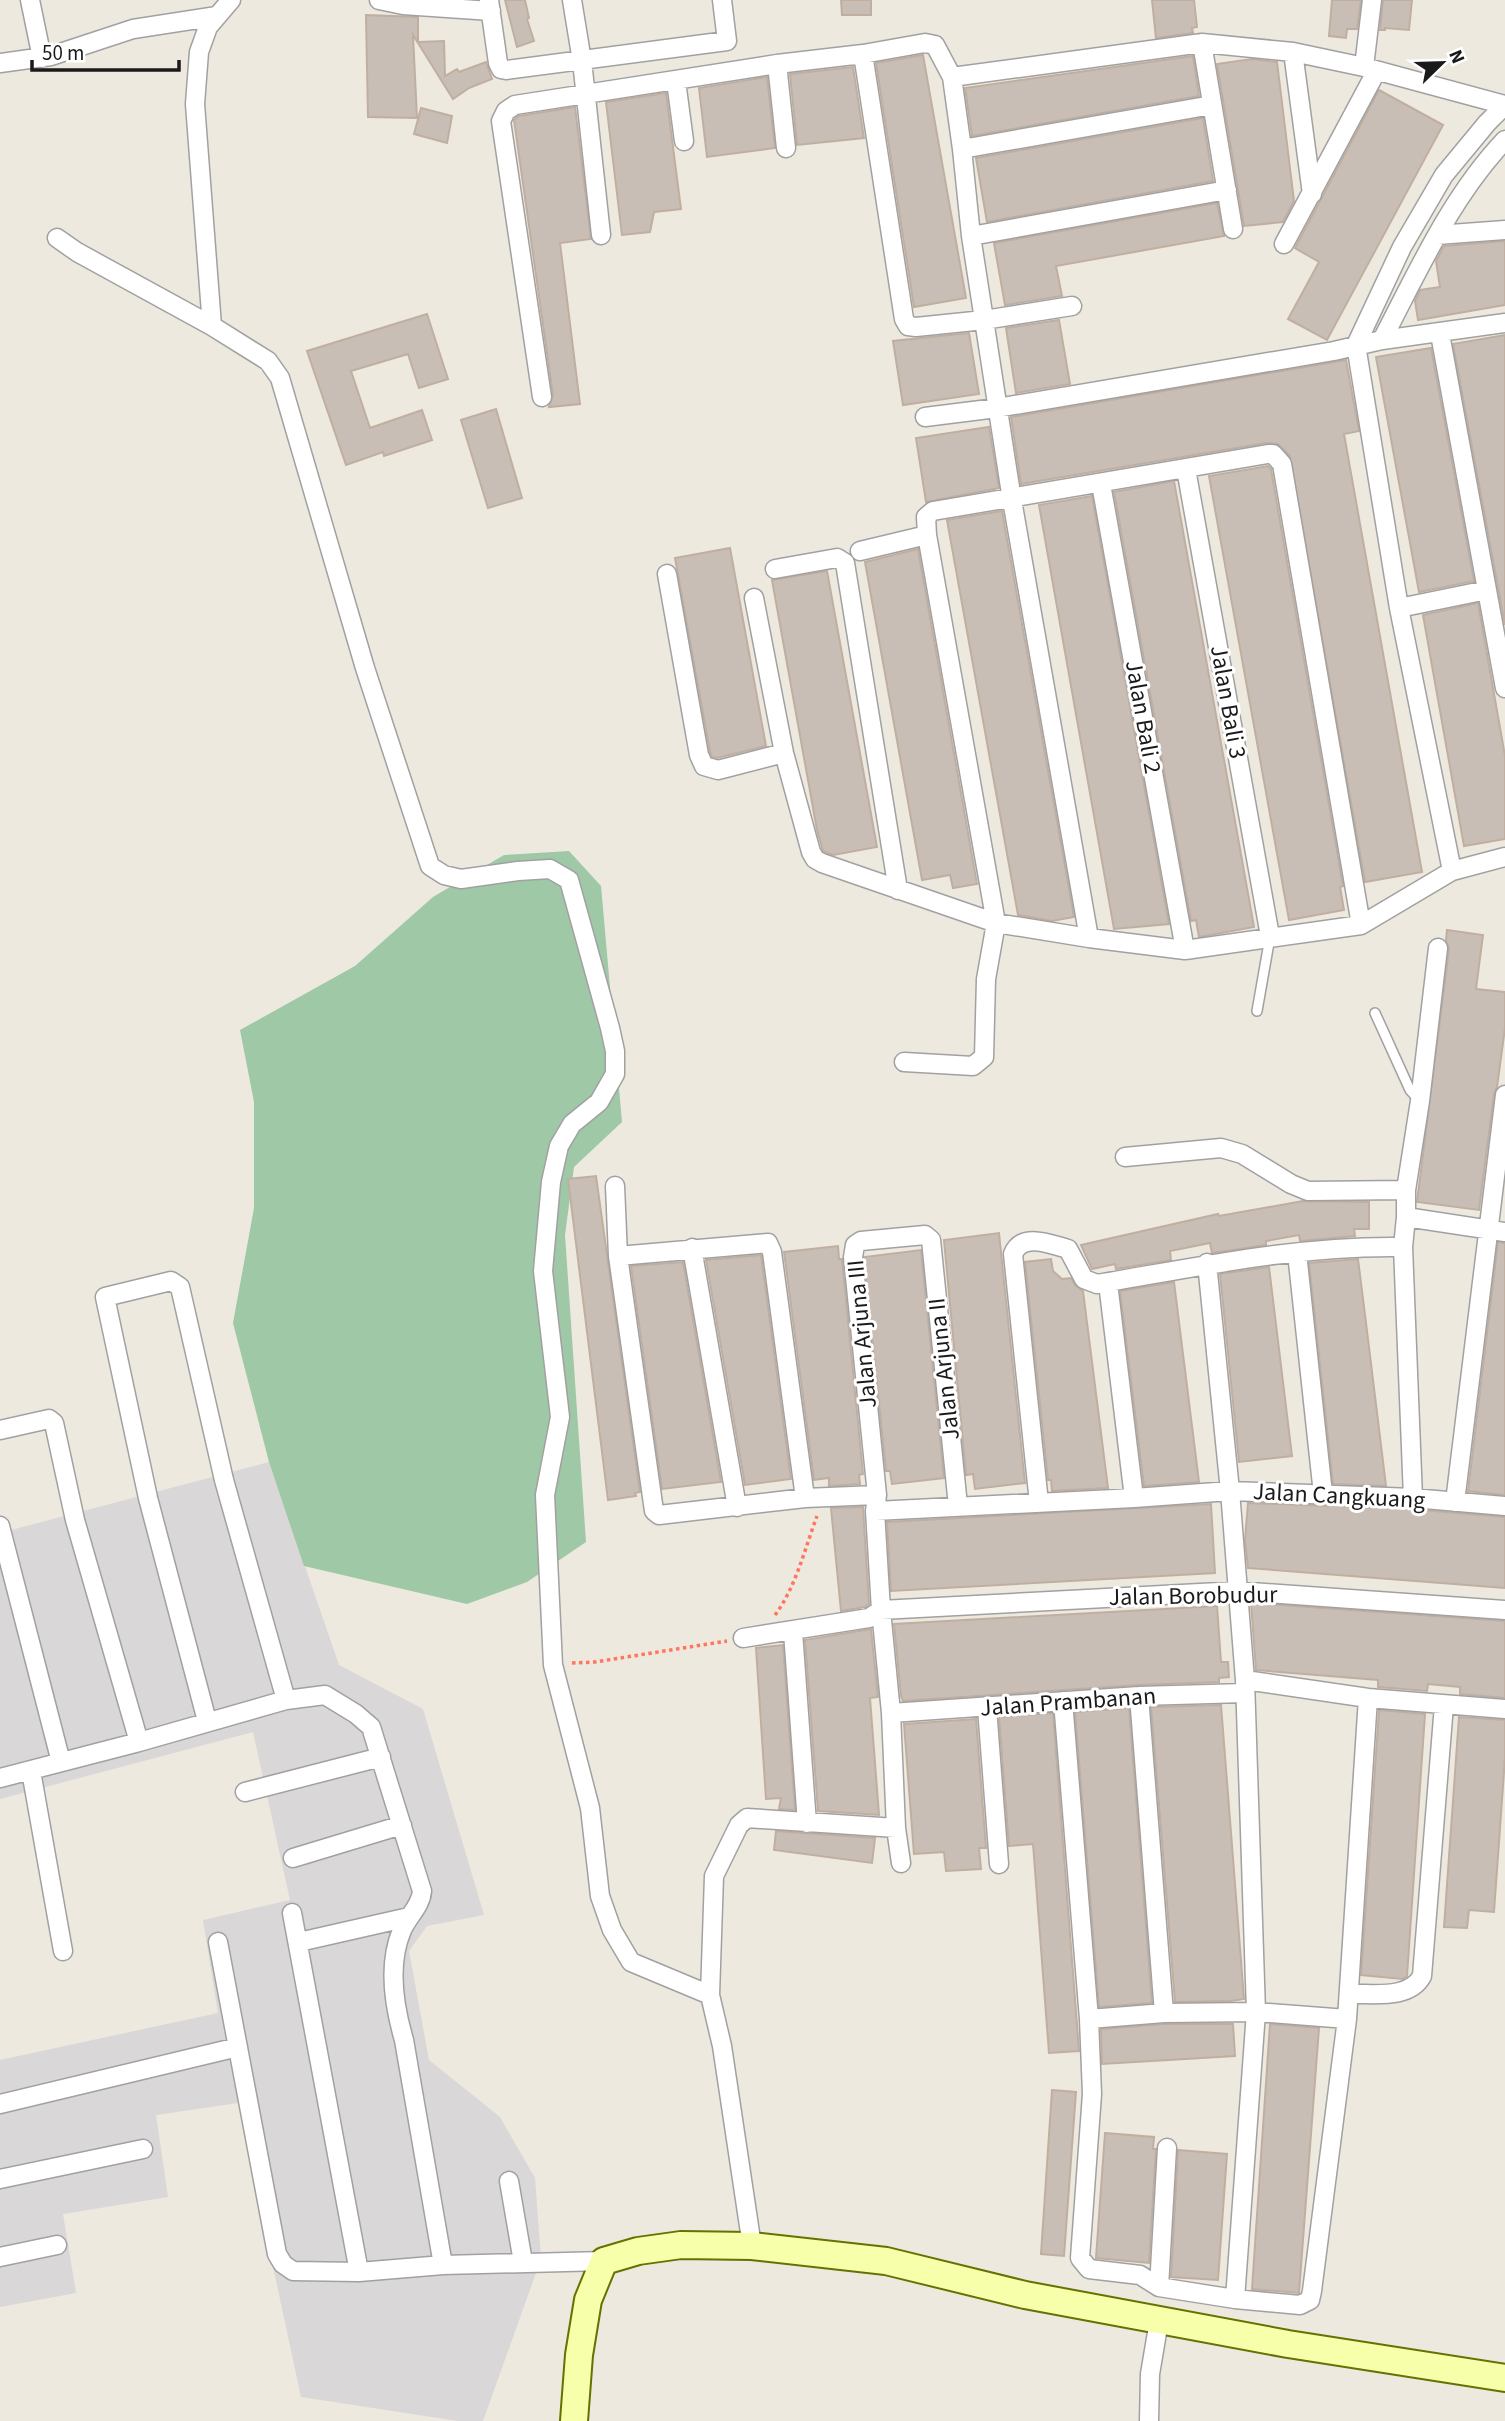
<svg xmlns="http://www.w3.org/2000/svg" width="1505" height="2421" font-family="'Source Sans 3',sans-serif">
<rect width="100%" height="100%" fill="#ede9de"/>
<path fill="#d9d7d7" d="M269 1462 339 1665 423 1709 484 1915 427 1926 409 1951 429 2060 500 2117 535 2178 541 2259 483 2421H458L301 2397 238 2103 156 2115 168 2197 63 2214 76 2293 0 2307V2060L218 2013 203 1920 290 1900 253 1732 0 1799V1533Z"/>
<path fill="#9ec8a6" d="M569 851 601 886 622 1122 574 1167 565 1235 586 1542 527 1582 467 1604 304 1566 269 1462 233 1323 254 1208V1102L240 1030 355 966 433 897 504 855Z"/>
<path fill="#c9beb5" stroke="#c0afa0" stroke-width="2" d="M505 0H525L529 18 527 19 534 41 517 47Z
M841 0H871V15H842Z
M1152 0H1194L1197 27 1192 28 1193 33 1156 38Z
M1332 0H1361L1357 29H1347L1346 38 1329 36Z
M1383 0H1412L1409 30 1385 28V30H1380Z
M366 15 418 17V42L444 41 445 76 457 69 459 72 486 62 492 79 469 88 453 99 413 35 417 118 368 117Z
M923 55 966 298 914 307 876 63Z
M1193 56 1199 96 972 136 965 88Z
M1252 59 1277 62 1294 201 1283 222 1244 226 1217 64Z
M853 67 864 138 797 145 790 74Z
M767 77 775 148 707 157 699 88Z
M1379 90 1443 125 1327 340 1288 319 1319 262 1295 248Z
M666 93 681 209 654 212 650 232 622 235 606 102Z
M575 107 591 239 560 243 580 404 549 407 553 395 514 120 519 116Z
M421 108 452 116 447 143 414 134Z
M1203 118 1213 181 987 222 976 158Z
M1217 203 1224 236 1056 266 1062 296 1005 305 994 243Z
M1505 241V305L1418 320 1415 301 1420 290 1440 287 1436 261 1444 246Z
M427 314 448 379 419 388 408 354 351 371 370 428 422 410 432 440 384 456 383 452 346 465 307 351Z
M1059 320 1070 384 1016 393 1006 328Z
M969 333 979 394 903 405 893 341Z
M1505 335V625L1453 344Z
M1431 348 1474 581 1419 592 1376 357Z
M1346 360 1359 431 1344 434 1422 872 1365 882 1290 456 1278 444 1266 443 1021 484 1011 417Z
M496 409 522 498 488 508 461 420Z
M989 427 999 488 926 502 916 438Z
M1268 466 1271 469 1343 886 1340 887 1344 910 1289 920 1209 476Z
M1174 481 1254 927 1199 937 1196 920 1191 921 1114 492Z
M1092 496 1169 924 1114 929 1039 505Z
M1002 511 1074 917 1052 921 1018 915 947 520Z
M730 548 766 746 717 758 712 757 710 752 675 558Z
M918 549 977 884 953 888 950 875 922 880 865 562Z
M827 571 877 847 833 855 823 851 817 830 772 580Z
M1478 603 1505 756V839L1464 846 1423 615Z
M1447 930 1483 935 1476 989 1505 992V1028L1497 1087 1494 1094 1479 1210 1417 1202 1449 949 1446 940Z
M596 1176 640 1492 635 1493 636 1496 608 1500 568 1179Z
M1303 1201 1369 1202V1229H1354L1355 1236 1300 1241 1299 1235 1266 1241V1245L1212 1253 1210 1243 1170 1251 1171 1260 1116 1269 1115 1264 1092 1269 1081 1245 1218 1214 1219 1216Z
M999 1233 1025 1483 975 1489 973 1474 966 1475 944 1240Z
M1498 1242 1505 1243V1495L1468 1491Z
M838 1246 839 1259H842L863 1474 859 1475 860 1484 829 1486V1478L814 1480 784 1252Z
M921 1250 944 1478 892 1484 890 1471H886L864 1257Z
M761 1255 791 1479 745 1485 706 1260Z
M1051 1259 1053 1271 1062 1279 1071 1278 1075 1285 1083 1291 1108 1488 1052 1491 1051 1480H1048L1025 1262Z
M1358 1259 1368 1339 1386 1486 1333 1484 1309 1263Z
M683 1262 721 1482 662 1489 631 1266Z
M1269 1267 1292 1456 1239 1462 1220 1274Z
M1174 1282 1199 1482 1144 1486 1120 1291Z
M1248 1503 1410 1509 1505 1517V1588L1248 1568 1245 1540Z
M1211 1504 1215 1573 891 1591 887 1522Z
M863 1507 869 1604 865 1607 841 1611 831 1508Z
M1251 1603 1505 1621V1698L1460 1694V1687L1428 1684 1427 1691 1378 1687V1680L1256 1670Z
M1217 1606 1221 1662H1228L1229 1677 1219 1678V1682L1138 1685 903 1701 901 1696 894 1624Z
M871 1629 878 1697 870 1698 879 1815 818 1811 805 1640Z
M783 1645 795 1810 779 1809 781 1798 766 1799 756 1648Z
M1221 1705 1244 1999 1231 2001 1175 2002 1151 1707Z
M1129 1708 1152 2003 1099 2007 1075 1712Z
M1379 1710 1425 1714 1407 1976 1403 1979 1361 1975Z
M1053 1713 1079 2051 1049 2053 1033 1844 1009 1846 999 1717Z
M1459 1717 1505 1720V1758L1494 1912 1469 1910 1467 1928 1444 1927Z
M976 1719 986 1848H979L981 1869 946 1871 944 1852 914 1854 904 1724Z
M776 1831 875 1838 872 1863 774 1850Z
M1165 2024H1233L1235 2056 1102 2064 1101 2029Z
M1270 2024 1319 2028 1299 2293 1252 2289Z
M1052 2090 1076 2092 1064 2256 1041 2254Z
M1105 2133 1154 2137 1153 2149H1156L1149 2263 1096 2258Z
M1178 2150 1227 2154 1218 2280 1171 2277Z"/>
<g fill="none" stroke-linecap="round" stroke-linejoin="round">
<g stroke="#a1a1a1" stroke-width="12">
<path id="lane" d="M1257 1011 1270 937
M1375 1013 1410 1090 1419 1100"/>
</g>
<g stroke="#a1a1a1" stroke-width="21">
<path id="street" d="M30 0 42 58
M379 0 403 5 491 11
M489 0 498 63 501 69 506 70 727 41 722 0
M572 0 582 61 601 235
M1202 43 1233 229
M1293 52 1312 194
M863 54 904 319 908 326 916 327 984 320 1072 306
M0 63 51 56 133 29 217 16
M777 64 786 148
M1364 67 1372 0
M952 77 1202 43 1293 52 1364 67 1505 105
M676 81 684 141
M962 149 1212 105
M1437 235 1505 230
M971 236 1227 190
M57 238 77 252 212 326 268 361 280 378 365 668 430 866 444 875 461 879 518 871 550 869 569 880 610 1028 615 1051V1074L599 1102 572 1124 559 1146 551 1182 543 1271 560 1417 545 1495 553 1665 590 1808 600 1896 612 1930 631 1962 710 1995
M1284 244 1376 72
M212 326 195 104 199 52 208 27 231 0
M1440 334 1505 688
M1382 340C1418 271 1451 197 1505 140
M542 397 501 121 506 111 515 105 777 64 863 54 925 43 935 45 952 77 962 149 971 236 1012 500 1089 938
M925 417 997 408 1334 351 1382 340 1505 323
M1186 469 1270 936
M1101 484 1185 950
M860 551 927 535
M775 569 837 558 845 563 898 890
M667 574 699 755 704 766 718 770 784 753
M754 598 784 753 811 852 815 859 822 863 996 923 1089 938 1185 950 1361 925 1452 871 1505 857
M1399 608 1487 590
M1452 871 1399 608 1356 345 1402 247 1444 175 1487 123 1505 105
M904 1062 973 1066 984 1057 986 979 996 923 927 535 926 517 933 511 1268 454H1273L1282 464 1361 925
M1125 1157 1221 1148 1242 1154 1291 1184 1308 1191 1406 1190
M615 1186 618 1256 654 1511 659 1515 805 1498 877 1495
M1406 1217 1505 1232
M692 1248 737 1507
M1297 1253 1323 1494
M618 1256 768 1243 772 1252 805 1498
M1207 1263 1230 1491 1245 1680 1256 2012 1235 2299
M1108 1283 1134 1498
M0 1430 49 1419 54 1423 75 1520 139 1742
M1413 1498 1403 1247 1406 1217V1190L1420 1101 1438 948
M1455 1502 1505 1095
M1039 1503 1013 1254C1022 1232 1050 1244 1068 1249L1084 1279 1097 1284C1198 1267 1300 1245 1403 1247
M875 1511 1134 1498 1230 1491 1413 1498 1505 1506
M0 1526 61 1762
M793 1632 807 1823
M743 1638 869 1618 881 1610 1238 1591 1505 1610
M1245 1680 1368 1698 1505 1709
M1139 1696 1164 2013
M1063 1701 1089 2019 1092 2094 1080 2258 1089 2269 1140 2275 1159 2287 1235 2299 1300 2305 1310 2300 1312 2291 1347 2019 1368 1698
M987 1708 999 1864
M891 1713 1139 1696 1245 1693
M207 1721 148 1498 105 1297 171 1281 180 1287 224 1480 286 1700
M31 1771 63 1951
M0 1778 139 1742 286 1700 325 1695 356 1714 371 1727 422 1891C421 1906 408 1916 402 1930 387 1965 394 2006 404 2040L443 2265
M245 1792 381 1757
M293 1858 402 1825
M901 1863 896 1828 891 1713 881 1610 875 1511 877 1495 853 1257 855 1245 861 1241 925 1235 931 1240 958 1506
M292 1913 359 2272
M218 1942 277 2254 283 2264 293 2271 359 2272 443 2265 604 2261
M299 1942 409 1917
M1349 1994C1373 1993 1409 2000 1422 1976L1444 1705
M1089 2019 1164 2013 1256 2012 1347 2019
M0 2104 238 2047
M0 2179 143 2149
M509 2181 523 2262
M752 2246 722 2046 710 1995 714 1876 739 1825 747 1818 896 1828
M0 2257 57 2245
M1159 2287 1167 2148
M1149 2421 1150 2374 1159 2321"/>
</g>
<g stroke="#627300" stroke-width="30">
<path id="secondary" d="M574 2421 579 2355 588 2300 604 2261 638 2251 681 2245 752 2246 886 2261 1025 2295 1288 2344 1505 2378"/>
</g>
<path stroke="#ff755e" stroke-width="3.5" stroke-dasharray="3.5 3.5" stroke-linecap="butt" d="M775 1615C796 1587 805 1548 817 1516
M572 1663 595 1662 727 1641"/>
<use href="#lane" stroke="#fff" stroke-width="9"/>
<use href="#street" stroke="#fff" stroke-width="18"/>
<use href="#secondary" stroke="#f7ffab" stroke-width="26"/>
</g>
<g text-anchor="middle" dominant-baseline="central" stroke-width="6" stroke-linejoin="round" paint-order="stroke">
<g font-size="24" fill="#1a1a1a" stroke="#fff">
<text transform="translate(1228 702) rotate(80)">Jalan Bali 3</text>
<text transform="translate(1143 717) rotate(80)">Jalan Bali 2</text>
<text transform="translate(862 1334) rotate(-95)">Jalan Arjuna III</text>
<text transform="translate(944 1369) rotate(-96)">Jalan Arjuna II</text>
<text transform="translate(1339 1496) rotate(3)">Jalan Cangkuang</text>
<text transform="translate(1193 1596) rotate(-1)">Jalan Borobudur</text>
<text transform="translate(1068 1702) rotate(-4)">Jalan Prambanan</text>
</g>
</g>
<g transform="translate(1442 63) rotate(67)" stroke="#ffffff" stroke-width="5" paint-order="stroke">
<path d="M0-5L12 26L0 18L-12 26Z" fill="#1a1a1a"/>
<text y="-10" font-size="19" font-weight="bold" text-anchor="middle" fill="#1a1a1a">N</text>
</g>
<path d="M32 60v10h147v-10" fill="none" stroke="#1a1a1a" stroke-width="3.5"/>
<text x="42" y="60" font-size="21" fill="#1a1a1a" stroke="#ffffff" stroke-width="5" paint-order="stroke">50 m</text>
</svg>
